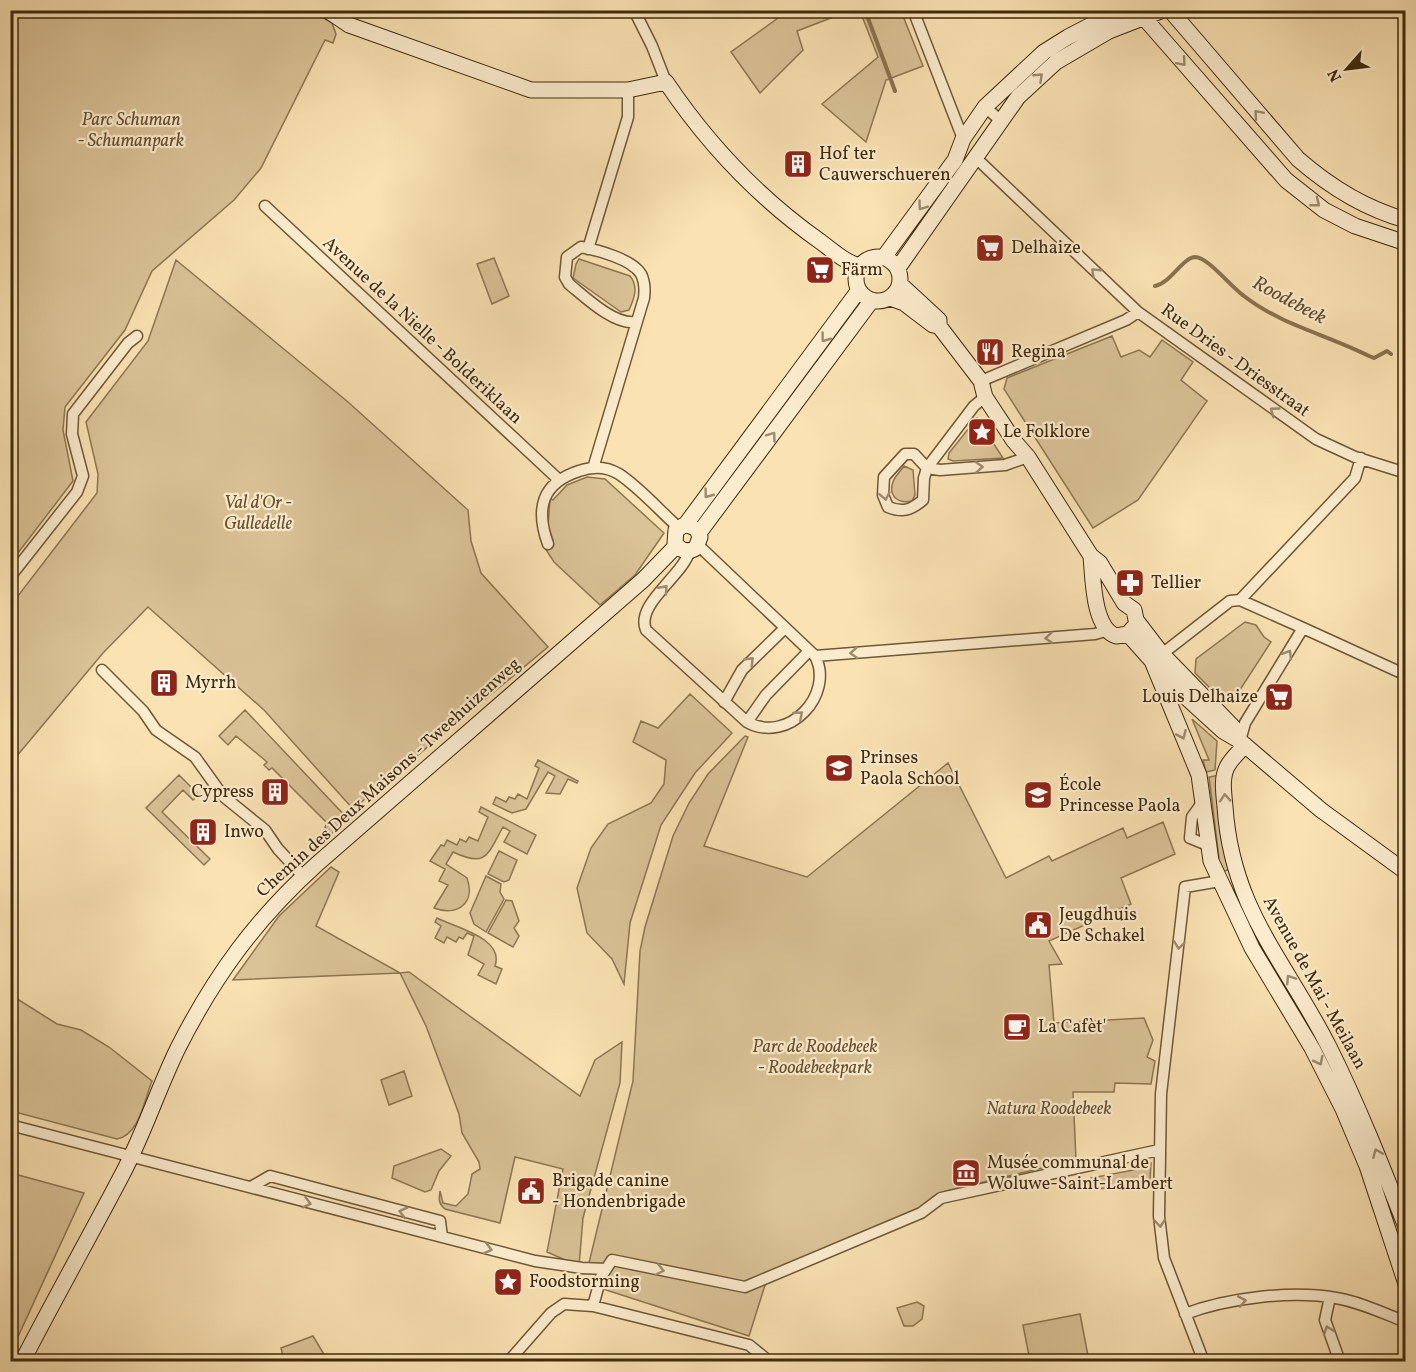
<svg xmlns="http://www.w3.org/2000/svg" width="1416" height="1372" font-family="Vollkorn,serif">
<rect width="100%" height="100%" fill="#fae2b3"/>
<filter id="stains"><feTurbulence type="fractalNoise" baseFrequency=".00333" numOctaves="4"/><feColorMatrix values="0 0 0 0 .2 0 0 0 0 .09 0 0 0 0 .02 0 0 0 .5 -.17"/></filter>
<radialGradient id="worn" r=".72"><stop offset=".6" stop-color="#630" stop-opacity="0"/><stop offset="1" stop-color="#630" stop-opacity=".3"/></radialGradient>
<path fill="#dac397" stroke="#8c7652" stroke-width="1.5" d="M11 10 312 11 332 23 336 34 333 43 325 40 261 168 234 200 152 271 125 330 65 407 63 430 73 481 11 562Z
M789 10 849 11 797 31 803 50 760 93 731 52Z
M860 11H901L923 66 886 80 866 142 822 104 878 57Z
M494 258 509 296 492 304 477 264Z
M579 259 630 276C639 287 634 299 629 310L621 312 573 278 576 264Z
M176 260 348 402 468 510 471 541 481 573 548 647 353 809 264 710 148 607 103 653 11 763V605L97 493 98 474 86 422 148 341Z
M1112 336 1121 357 1139 350 1150 357 1162 340 1193 362 1181 380 1207 401 1138 500 1093 528 1004 389 1007 378Z
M977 418 1003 458 953 461 948 459 949 453Z
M904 466 913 470 915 495 912 501C899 504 888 497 893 482 894 477 901 471 904 466Z
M587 477 605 479 664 533 635 575 600 605 554 562 545 548 553 540 548 526 550 499 553 500 567 485Z
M1245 622 1256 625 1264 637 1271 642 1238 693 1223 701 1195 673 1196 659Z
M690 694 732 733 695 773 661 825 630 923 624 984 612 959 587 933 577 888 591 848 608 824 651 803 664 784 666 760 633 742 641 721 658 728Z
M245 710 348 819 323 841 319 838 327 830 325 827 327 823 272 768 269 770 264 765 267 762 236 736 228 745 219 736Z
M1192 719 1217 741 1215 770 1206 772 1203 760H1209Z
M745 736 748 737 704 846 807 877 948 763 1006 878 1049 856 1052 861 1123 828 1127 838 1163 822 1175 854 1121 878 1131 904 1049 941 1062 964 1049 965 1054 1023 1144 1018 1153 1040 1147 1057 1155 1061 1151 1084 1115 1083 1114 1092H1073L1076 1160 946 1191 936 1195 918 1209 745 1282 611 1259 604 1267H588L633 1081 640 951 645 927 673 836 689 803 708 774Z
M538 760 578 781 577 783 568 779 560 794 546 793 555 776 548 772 526 809 512 813 493 804 496 797 506 802 509 797 515 799 518 794 527 799 539 768 535 766Z
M179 775 199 795 193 800 183 790 162 812 210 859 204 865 146 808Z
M1220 775 1230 869 1222 872 1217 859 1219 858 1209 777Z
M481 807 536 835 527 854 504 842 510 831 503 827C487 855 487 868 453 852L446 864 467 878C476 903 457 917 434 908L448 885 439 881 445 869 430 861 441 845 444 846 447 840 457 845 460 839 466 842 469 837 478 841 488 817 479 812Z
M499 851 517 860 509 880 504 882 488 874Z
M331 867 339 872 316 926 400 973 409 972 580 1096 595 1060 622 1042 620 1083 583 1218 579 1266 547 1252 563 1169 515 1157 500 1223 445 1209C438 1203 439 1199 440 1191L443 1203 456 1206 468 1194 472 1174 480 1169 479 1162 462 1133 459 1114 426 1026 400 973 233 980 279 916Z
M486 876 501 884 500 892 504 899 486 932 474 924 470 913Z
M506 900 512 901 519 921 514 928 519 936 513 947 488 933Z
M437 918C454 927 505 938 495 966L502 969 496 984 478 975 484 964 468 955 474 936 467 933 463 939 459 937 456 942 447 937 444 943 435 938 441 926 435 922Z
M11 995 57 1024 81 1030 109 1047 152 1081C145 1097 140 1135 117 1139L11 1111Z
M404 1071 412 1096 389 1105 381 1080Z
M441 1149 451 1156 439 1171 431 1190 425 1192 392 1178 394 1166Z
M1151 1163 1150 1181 1093 1190 1091 1178 1134 1170 1133 1166Z
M11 1173 84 1193 11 1352 10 1173Z
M612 1264 748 1291 766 1282 749 1336 603 1289Z
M917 1302 924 1306 922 1319 913 1326H904L897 1308Z
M1080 1314 1089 1361H1030L1023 1325Z
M313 1336 328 1361H284L281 1348Z"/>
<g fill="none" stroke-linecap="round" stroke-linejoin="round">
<path stroke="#89734f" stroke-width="4" d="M865 10 895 91
M1155 286C1172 282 1182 258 1195 257 1208 257 1230 286 1244 296 1281 325 1328 335 1369 356L1374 358 1387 351 1391 354"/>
<g stroke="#6e5836" stroke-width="13">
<path id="street" d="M634 10 652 46 666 82
M913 10 963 139
M985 107 1000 120
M976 158 1138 312 1316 439 1355 457 1406 473
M265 206 558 479
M588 249 628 117V90
M981 381 1126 320 1138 312
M985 397 974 406 927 468 924 478 923 500C911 510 903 513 888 507L883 495 884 477 905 454H914L927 468 940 470 1005 465 1028 457
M594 465 644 298C645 290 645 282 641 274 632 259 597 250 581 247L567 257 565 277 569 284C585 297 614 325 635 322
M548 544C535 508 542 483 579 471 593 466 606 466 619 474 640 488 659 510 678 527
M690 550C683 576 635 604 646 630L747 722C789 745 835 694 815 656L698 545
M10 577 77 492 83 476 72 434 73 414 128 343 137 336
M1240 600 1355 478 1361 458
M1303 628 1406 675
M1162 654 1230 601 1240 600 1303 628 1245 723 1240 741
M815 656 1095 634 1106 631
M102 670 143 711 156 730 195 757 223 796 265 830 278 849 303 876
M724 702 742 670 785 628
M747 722 766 695 809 651
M1202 803 1192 817 1190 838 1207 845
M10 1125 535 1261 582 1268 606 1269
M251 1187 270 1176 440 1221 442 1237
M1330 1297 1325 1320 1340 1362
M593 1306 601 1277 612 1260 745 1287 921 1213 941 1198 1159 1150
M1185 1314C1227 1298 1292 1290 1336 1298 1360 1302 1383 1313 1406 1322
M508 1362 551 1313 564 1304 593 1306 749 1345 770 1362
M1204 1362 1164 1258 1159 1216 1161 1094 1185 887 1220 881"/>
</g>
<g stroke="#3f2a0d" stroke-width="17">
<path id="secondary" d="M327 10 349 25 531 90H628L666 82C707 143 760 199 821 242 833 251 846 263 860 266
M1170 10 1298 159C1329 186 1366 209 1406 220
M1139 12 1286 180 1324 210 1355 226 1406 243
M856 279a22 22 0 1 1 44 0a22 22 0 1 1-44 0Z
M884 257 955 160 963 139 985 107 1044 52 1068 37 1120 10
M898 268 1018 97 1056 62 1109 31 1163 10
M900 284 939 320V326L981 381 985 397 1014 441 1028 457 1091 556 1100 563 1124 603 1134 610 1136 620 1162 654 1235 729 1240 741
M890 298 904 303 933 325 938 326
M686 524 697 529 700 537 696 548C688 553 680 551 675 543L676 530 686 524 859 290
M699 533 872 300
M1091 556C1093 578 1093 628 1116 636L1128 634 1133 628
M1128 634 1178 690 1223 731 1240 741 1321 810 1406 872
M1152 661 1199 775 1211 861 1252 948 1312 1048 1343 1109 1367 1166 1406 1284
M1245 745C1239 752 1231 759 1227 767 1221 779 1224 794 1225 807 1232 910 1285 960 1329 1047 1358 1105 1382 1166 1406 1227
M22 1362C55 1298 90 1236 123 1173 144 1133 158 1089 178 1048 215 975 256 919 317 864L643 580 676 546"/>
</g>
<use href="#street" stroke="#fcecce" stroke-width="10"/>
<use href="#secondary" stroke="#fcecce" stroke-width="15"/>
</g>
<defs><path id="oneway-chevron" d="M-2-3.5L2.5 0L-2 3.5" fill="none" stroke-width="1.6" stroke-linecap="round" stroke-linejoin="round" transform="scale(1.5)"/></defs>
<g stroke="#9e8b6e">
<use href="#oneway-chevron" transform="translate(1182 62) rotate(49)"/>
<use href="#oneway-chevron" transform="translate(1039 77) rotate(-43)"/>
<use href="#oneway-chevron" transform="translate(1258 114) rotate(-131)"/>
<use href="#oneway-chevron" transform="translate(1316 203) rotate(38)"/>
<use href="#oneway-chevron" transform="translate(922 206) rotate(126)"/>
<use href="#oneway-chevron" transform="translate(1095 272) rotate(-136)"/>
<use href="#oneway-chevron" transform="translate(825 338) rotate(127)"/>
<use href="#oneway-chevron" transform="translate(1274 411) rotate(-144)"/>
<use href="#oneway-chevron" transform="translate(772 436) rotate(-54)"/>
<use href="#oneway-chevron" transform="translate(979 467) rotate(-4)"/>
<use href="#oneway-chevron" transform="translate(708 494) rotate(127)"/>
<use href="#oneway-chevron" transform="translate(885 496) rotate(79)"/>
<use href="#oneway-chevron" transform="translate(664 589) rotate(-48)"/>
<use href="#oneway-chevron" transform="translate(1049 638) rotate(175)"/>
<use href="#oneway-chevron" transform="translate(854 653) rotate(176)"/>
<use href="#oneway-chevron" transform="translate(1288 654) rotate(-58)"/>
<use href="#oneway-chevron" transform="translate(750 661) rotate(-46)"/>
<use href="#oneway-chevron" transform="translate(799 715) rotate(-41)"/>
<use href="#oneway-chevron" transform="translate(1182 735) rotate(66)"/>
<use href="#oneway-chevron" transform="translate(1225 798) rotate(-94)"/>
<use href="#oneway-chevron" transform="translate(1179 945) rotate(97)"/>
<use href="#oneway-chevron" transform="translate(1290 979) rotate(-123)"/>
<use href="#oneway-chevron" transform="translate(1319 1061) rotate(63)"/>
<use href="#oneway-chevron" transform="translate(1377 1153) rotate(-113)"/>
<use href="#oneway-chevron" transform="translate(307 1203) rotate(15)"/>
<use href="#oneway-chevron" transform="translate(403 1212) rotate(-166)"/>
<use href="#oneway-chevron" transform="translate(1160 1223) rotate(85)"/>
<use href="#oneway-chevron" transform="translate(488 1249) rotate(14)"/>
<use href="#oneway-chevron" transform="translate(660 1270) rotate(12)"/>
<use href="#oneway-chevron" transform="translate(1242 1301) rotate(-10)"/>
<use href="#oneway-chevron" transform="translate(1328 1330) rotate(-110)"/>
</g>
<defs>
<g id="building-square" transform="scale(1.5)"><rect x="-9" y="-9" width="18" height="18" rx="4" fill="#8f2418" stroke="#fcecce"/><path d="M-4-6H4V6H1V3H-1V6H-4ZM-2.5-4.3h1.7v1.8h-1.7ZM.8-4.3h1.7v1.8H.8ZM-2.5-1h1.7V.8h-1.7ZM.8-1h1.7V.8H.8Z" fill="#fff"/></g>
<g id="supermarket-square" transform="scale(1.5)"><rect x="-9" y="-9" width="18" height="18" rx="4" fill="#8f2418" stroke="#fcecce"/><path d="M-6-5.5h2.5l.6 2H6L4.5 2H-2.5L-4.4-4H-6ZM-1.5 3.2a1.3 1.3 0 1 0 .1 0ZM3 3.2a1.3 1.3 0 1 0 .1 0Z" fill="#fff"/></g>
<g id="restaurant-square" transform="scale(1.5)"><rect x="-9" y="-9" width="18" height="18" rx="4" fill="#8f2418" stroke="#fcecce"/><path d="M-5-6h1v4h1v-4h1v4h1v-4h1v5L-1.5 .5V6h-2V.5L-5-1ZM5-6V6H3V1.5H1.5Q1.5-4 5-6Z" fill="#fff"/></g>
<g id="sight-square" transform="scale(1.5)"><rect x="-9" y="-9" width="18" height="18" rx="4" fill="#8f2418" stroke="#fcecce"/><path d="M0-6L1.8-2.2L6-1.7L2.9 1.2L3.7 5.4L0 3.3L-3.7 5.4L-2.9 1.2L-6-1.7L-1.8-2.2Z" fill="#fff"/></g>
<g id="pharmacy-square" transform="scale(1.5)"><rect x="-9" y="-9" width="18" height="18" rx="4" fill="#8f2418" stroke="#fcecce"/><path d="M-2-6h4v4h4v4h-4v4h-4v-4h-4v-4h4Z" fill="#fff"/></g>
<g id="school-square" transform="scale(1.5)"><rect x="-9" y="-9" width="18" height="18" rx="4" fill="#8f2418" stroke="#fcecce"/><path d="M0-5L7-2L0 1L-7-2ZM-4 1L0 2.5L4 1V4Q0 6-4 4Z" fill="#fff"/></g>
<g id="civic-square" transform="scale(1.5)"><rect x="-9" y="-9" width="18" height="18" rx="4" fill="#8f2418" stroke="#fcecce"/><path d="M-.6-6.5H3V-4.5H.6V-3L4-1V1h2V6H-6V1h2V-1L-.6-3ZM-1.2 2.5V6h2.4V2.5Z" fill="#fff"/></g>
<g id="cafe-square" transform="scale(1.5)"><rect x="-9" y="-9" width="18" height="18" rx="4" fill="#8f2418" stroke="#fcecce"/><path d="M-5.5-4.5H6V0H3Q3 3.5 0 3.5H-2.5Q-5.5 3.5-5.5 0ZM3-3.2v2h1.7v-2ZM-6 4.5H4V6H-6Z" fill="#fff"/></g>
<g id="museum-square" transform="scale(1.5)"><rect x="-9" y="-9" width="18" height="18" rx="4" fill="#8f2418" stroke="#fcecce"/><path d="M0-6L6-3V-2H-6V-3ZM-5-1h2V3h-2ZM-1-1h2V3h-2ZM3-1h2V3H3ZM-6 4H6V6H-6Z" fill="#fff"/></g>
</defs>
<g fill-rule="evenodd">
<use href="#building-square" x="798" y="164"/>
<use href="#supermarket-square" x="990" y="248"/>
<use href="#supermarket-square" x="820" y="270"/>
<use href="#restaurant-square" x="990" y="352"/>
<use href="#sight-square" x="982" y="432"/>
<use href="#pharmacy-square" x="1130" y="583"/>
<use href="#building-square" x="164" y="683"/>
<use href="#supermarket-square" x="1279" y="697"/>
<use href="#school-square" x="839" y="768"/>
<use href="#building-square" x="275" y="792"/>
<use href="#school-square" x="1038" y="795"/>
<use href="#building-square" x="203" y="832"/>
<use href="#civic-square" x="1038" y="925"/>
<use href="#cafe-square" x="1017" y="1027"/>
<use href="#museum-square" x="966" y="1173"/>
<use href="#civic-square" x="531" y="1191"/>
<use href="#sight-square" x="508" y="1282"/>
</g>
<g text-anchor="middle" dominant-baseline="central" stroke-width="4.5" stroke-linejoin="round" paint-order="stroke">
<g font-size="18" font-style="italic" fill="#665030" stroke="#fcecce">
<text x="131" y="120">Parc Schuman<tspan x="131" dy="21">- Schumanpark</tspan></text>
<text x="258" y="503">Val d'Or -<tspan x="258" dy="21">Gulledelle</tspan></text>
<text x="815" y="1047">Parc de Roodebeek<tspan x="815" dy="21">- Roodebeekpark</tspan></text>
<text x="1049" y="1109">Natura Roodebeek</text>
</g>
<g font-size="18" fill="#3f2a0d" stroke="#fcecce" text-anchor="start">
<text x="819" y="154">Hof ter<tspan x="819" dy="21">Cauwerschueren</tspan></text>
<text x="1011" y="248">Delhaize</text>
<text x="841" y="270">Färm</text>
<text x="1011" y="352">Regina</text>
<text x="1003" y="432">Le Folklore</text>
<text x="1151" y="583">Tellier</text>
<text x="185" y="683">Myrrh</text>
<text x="1258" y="697" text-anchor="end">Louis Delhaize</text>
<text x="860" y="758">Prinses<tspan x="860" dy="21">Paola School</tspan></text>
<text x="1059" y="785">École<tspan x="1059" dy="21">Princesse Paola</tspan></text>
<text x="254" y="792" text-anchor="end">Cypress</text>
<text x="224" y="832">Inwo</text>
<text x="1059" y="915">Jeugdhuis<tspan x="1059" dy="21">De Schakel</tspan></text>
<text x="1038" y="1027">La Cafèt'</text>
<text x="987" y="1163">Musée communal de<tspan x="987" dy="21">Woluwe-Saint-Lambert</tspan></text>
<text x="552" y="1181">Brigade canine<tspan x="552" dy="21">- Hondenbrigade</tspan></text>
<text x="529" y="1282">Foodstorming</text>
</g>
<g font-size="18" fill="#3f2a0d" stroke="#fcecce">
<text transform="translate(422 331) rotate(43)">Avenue de la Nielle - Bolderiklaan</text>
<text transform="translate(1235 361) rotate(36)">Rue Dries - Driesstraat</text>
<text transform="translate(389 778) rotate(-42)">Chemin des Deux Maisons - Tweehuizenweg</text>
<text transform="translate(1314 983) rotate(61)">Avenue de Mai - Meilaan</text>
</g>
<g font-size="20" font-style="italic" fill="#644e2e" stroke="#fcecce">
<text transform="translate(1289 301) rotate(28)">Roodebeek</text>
</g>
</g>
<rect width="1416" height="1372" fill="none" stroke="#fae2b3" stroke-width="36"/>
<rect x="12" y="12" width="1392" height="1348" fill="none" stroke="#3f2a0d" stroke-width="3"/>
<rect x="18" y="18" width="1380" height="1336" fill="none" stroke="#3f2a0d" stroke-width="1.5"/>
<g transform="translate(1347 69) rotate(242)" stroke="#fcecce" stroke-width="4.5" paint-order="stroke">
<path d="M0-4.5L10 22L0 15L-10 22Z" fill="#3f2a0d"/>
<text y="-9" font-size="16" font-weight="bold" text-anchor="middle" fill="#3f2a0d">N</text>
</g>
<rect width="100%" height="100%" filter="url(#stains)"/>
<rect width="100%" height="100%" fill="url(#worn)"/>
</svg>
